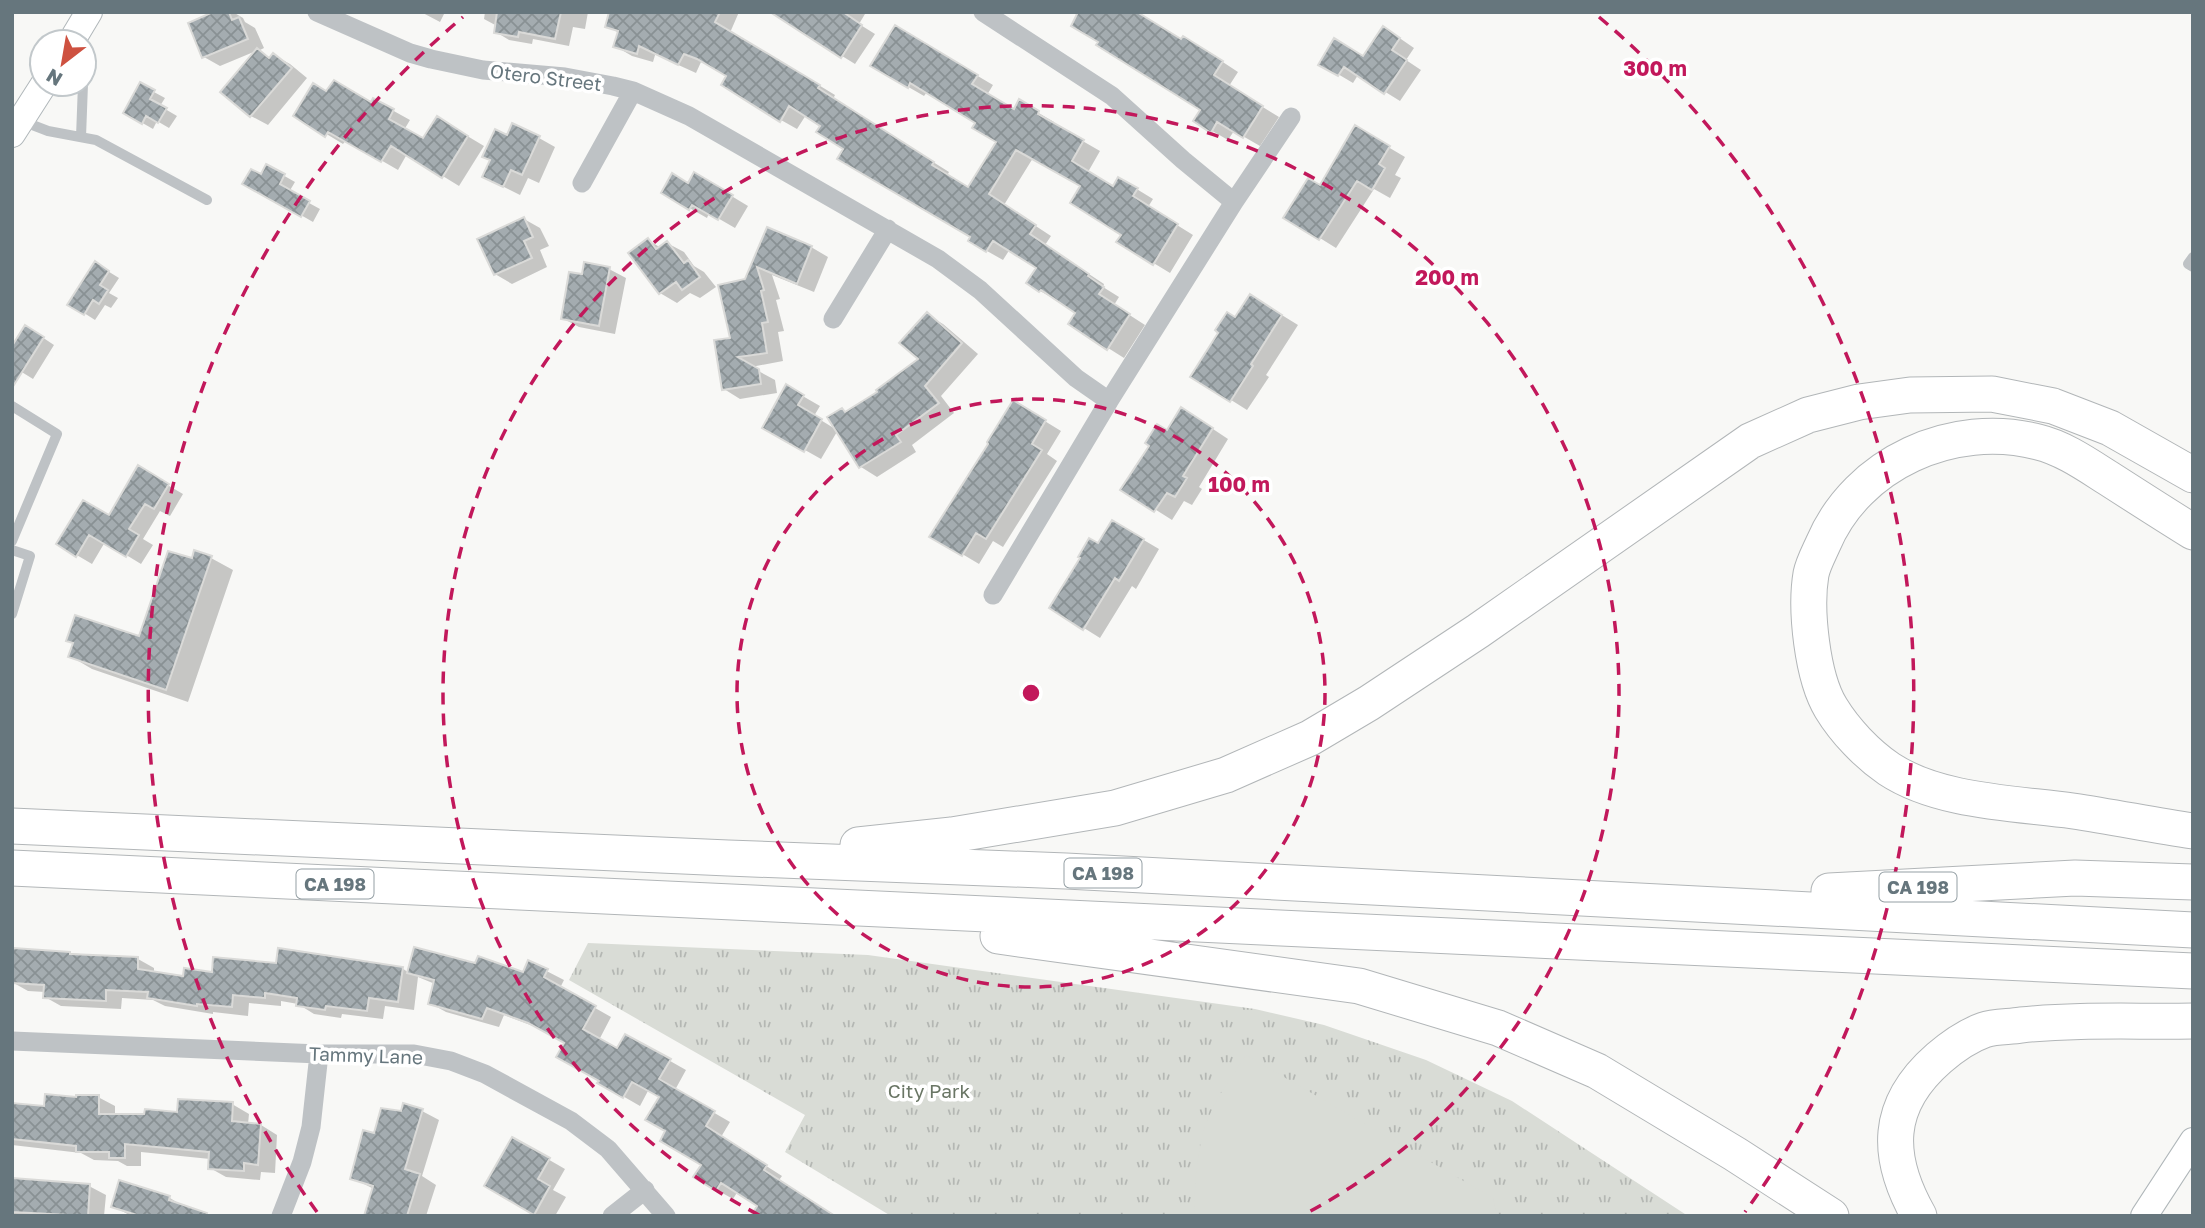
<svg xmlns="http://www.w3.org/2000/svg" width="2205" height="1228" font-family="'Golos Text',sans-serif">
<defs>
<pattern id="park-tufts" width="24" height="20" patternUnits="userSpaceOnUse" patternTransform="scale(1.75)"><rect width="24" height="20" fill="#d9dcd6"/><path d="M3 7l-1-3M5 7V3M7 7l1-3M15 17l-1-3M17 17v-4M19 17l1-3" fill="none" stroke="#b4b7b3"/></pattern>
<pattern id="building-cross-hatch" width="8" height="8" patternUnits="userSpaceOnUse" patternTransform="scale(1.75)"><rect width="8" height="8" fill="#a4acb0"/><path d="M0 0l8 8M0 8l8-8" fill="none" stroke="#899194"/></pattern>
</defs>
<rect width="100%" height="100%" fill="#f8f8f6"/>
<path fill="url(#park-tufts)" d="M588 943 868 955 1255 1009 1324 1025 1426 1060 1512 1101 1688 1216H891L785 1152 805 1115 569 980Z"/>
<path fill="#d9dcd6" d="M1246 1055 1493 1198 1497 1216H1195C1194 1184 1197 1141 1211 1112 1220 1092 1234 1073 1246 1055Z"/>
<path fill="#0003" d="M217 12H233L243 18 245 22 255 28 264 48 258 51 271 59 274 55 290 64 307 78 268 125 251 116 223 91 256 51 220 66 204 57Z
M421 12H445L440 22Z
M485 12H588L585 29 573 27 569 46 533 39 532 44 509 40 496 32 497 26 484 19Z
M678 12H739L716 65 753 45 835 95 833 99 949 172 947 176 969 189 998 141 977 122 927 92 924 96 872 66 895 27 993 85 987 95 1015 111 1020 102 1054 122 1053 124 1100 151 1088 172 1114 188H1135L1153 199 1148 207 1193 235 1170 273 1119 242 1123 234 1083 186 1033 158 1004 205 1051 236 1045 245 1104 284 1103 287 1119 297 1114 305 1145 325 1124 358 1070 324 1078 312 1040 291 1039 267 1010 249 1003 260 987 251 973 236 846 148 822 125 806 115 797 129 781 120 729 75 714 67 701 62 696 73 674 63Z
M771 12H863L865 14 859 24 875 34 855 64Z
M1073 12H1134L1182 41 1200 47 1238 72 1229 86 1279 117 1260 146 1234 131 1228 140 1195 121 1202 110 1100 41 1078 16Z
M667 14 653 62 632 56 615 46 619 33 607 26Z
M1398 37 1414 48 1406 60 1421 70 1400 101 1358 75 1353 83 1321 64 1364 58Z
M141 85 165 98 160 106 177 116 169 128 157 121 153 129 125 113Z
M327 93 372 104 374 100 410 120 404 130 423 141 454 128 484 146 459 186 407 154 398 170 346 140 343 144 295 115Z
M1356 128 1405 157 1395 175 1401 178 1390 198 1374 189 1336 248 1286 217 1321 187Z
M508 137 539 138 555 147 539 183 528 178 520 195 484 177Z
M267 166 295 182 289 192 320 209 313 222 245 183 261 177Z
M695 174 748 206 735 228 709 213 707 218 663 193 689 185Z
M524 219 540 228 549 246 540 250 547 267 512 284 495 274Z
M768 229 811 247 828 257 814 292 772 275 780 299 776 300 784 331 778 332 783 361 751 367 775 380 777 393 740 399 724 389 732 339 746 281Z
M648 240 661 248 667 243 684 252 694 266 704 272 716 287 700 298 690 293 677 303 660 293 631 254Z
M609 269 626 278 615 334 579 327 562 318 583 276Z
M106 270 119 278 109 293 118 298 111 308 105 305 95 320 70 304Z
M1267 306 1298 325 1266 375 1269 377 1247 410 1193 376 1236 319Z
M927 315 943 324 978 354 941 396 954 413 912 445 916 452 877 477 861 467 838 430 821 459 764 427 787 387 820 406 814 416 837 430 843 410 847 413 879 393 920 359Z
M36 333 54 345 33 379 12 366Z
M1030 412 1061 431 1047 454 1057 461 1003 547 993 541 979 564 932 536Z
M1198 419 1228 439 1199 487 1202 489 1192 505 1184 501 1172 520 1123 489Z
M138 468 183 494 170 516 160 511 143 539 153 545 141 564 105 542 92 564 58 544 109 517Z
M1113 522 1159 549 1136 589 1132 586 1100 638 1084 628 1099 546Z
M211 558 233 570 188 702 92 669 70 656 140 639Z
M12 948 138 959 154 968V973L184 978 278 965 402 968 409 973 524 975 529 962 564 980 560 988 611 1017 599 1040 618 1051 626 1036 686 1070 675 1090 730 1122 721 1137 782 1176 760 1206 738 1191 733 1199 717 1190 704 1165 668 1131 661 1096 649 1089 640 1106 600 1083 601 1080 566 1043 546 1031 504 1015 499 1027 446 1012 430 1003 435 984 418 977 414 1010 385 1006 383 1019 342 1014 341 1018 314 1014 298 1004 281 1001V1006L249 1003 248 1016 213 1012V1014L165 1006 153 1000 122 998 121 1009 61 1006 45 997V992L28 991 12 982Z
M98 1097 115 1106V1116L179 1114 232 1104 249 1114 248 1124 261 1125 277 1135 275 1173 261 1172 260 1180 226 1177 210 1168V1159L141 1152V1166H127L118 1161 94 1160 81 1153 12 1145V1108H46L78 1099Z
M422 1111 439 1120 422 1176 436 1185 426 1216H366L374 1189 352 1178 375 1135 402 1113Z
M513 1139 565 1169 553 1190 566 1197 555 1216H539L486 1185Z
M12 1179 89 1186 106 1195 104 1216H12Z
M120 1183 170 1198 186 1208 209 1216H131L113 1206Z"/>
<path fill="url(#building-cross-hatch)" stroke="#dadad8" stroke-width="2" d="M213 12H229L232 20 239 17 248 39 202 58 188 23Z
M497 12H561L555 39 519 32 518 37 494 33Z
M609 12H720L715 22 820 85 818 88 934 162 932 165 968 187 996 142 972 128 975 123 910 83 908 88 870 66 895 25 978 75 972 84 1014 109 1019 99 1039 111 1038 114 1084 140 1072 161 1113 186 1118 177 1138 188 1133 196 1178 224 1153 265 1116 242 1121 235 1070 203 1080 186 1016 150 989 194 1036 225 1030 234 1089 274 1088 276 1104 287 1099 294 1130 314 1107 350 1068 324 1075 313 1041 290 1039 292 1026 283 1036 268 993 241 986 252 968 241 970 237 837 159 843 149 816 132 820 126 789 106 780 122 721 85 726 76 697 59 684 54 678 65 639 46 637 54 613 47 618 31 605 27Z
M770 12H843L862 25 841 58Z
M1078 12H1137L1181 39 1183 36 1223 61 1214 75 1263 106 1243 138 1217 122 1211 133 1193 121 1200 110 1096 45 1098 42 1071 26Z
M1383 26 1400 38 1392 50 1407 60 1384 94 1344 67 1338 76 1318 65 1334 38 1363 56Z
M257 48 269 58 273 53 292 68 250 117 220 92Z
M334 80 371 102 373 98 394 109 389 119 423 138 437 116 468 136 442 178 391 146 381 162 328 132 325 137 293 116 313 83 326 91Z
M140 82 155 90 150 99 167 108 158 123 146 116 142 124 123 113Z
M512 123 540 136 522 175 511 170 503 187 482 177 490 160 482 157 495 129 507 135Z
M1355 125 1390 146 1379 164 1385 168 1372 190 1357 181 1319 240 1283 218 1308 178 1320 185Z
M266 164 285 174 280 184 310 201 301 217 242 184 251 169 261 174Z
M694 172 733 195 718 220 692 205 689 210 661 193 672 173 688 183Z
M524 217 533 237 524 241 532 258 494 275 477 239Z
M767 227 812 246 797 284 757 267 764 290 761 291 768 322 762 323 767 353 738 357 759 369 761 384 722 390 714 340 730 338 718 285 745 279Z
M648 238 656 249 667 241 684 263 688 260 700 277 682 290 676 282 659 294 628 253Z
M95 261 109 271 100 285 108 290 99 304 93 300 84 315 67 305Z
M584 262 610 267 599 326 561 319 569 272 582 274Z
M1250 294 1282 315 1251 364 1253 366 1230 402 1190 377 1218 333 1215 330 1227 312 1235 317Z
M927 312 962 343 925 386 939 403 896 435 901 442 859 468 827 417 842 408 845 412 877 392 876 390 918 359 899 343Z
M25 325 44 337 12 388V346Z
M786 384 804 395 798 405 822 419 804 452 762 428Z
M1013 400 1046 420 1032 444 1042 450 986 539 976 533 962 556 929 537 988 444 987 442Z
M1181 407 1213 428 1183 476 1187 478 1175 497 1167 493 1154 512 1120 490 1149 446 1145 443 1157 424 1167 430Z
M138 465 169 484 154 509 145 504 129 529 139 535 126 557 89 535 76 557 56 544 83 500 109 515Z
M1112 520 1144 539 1119 581 1115 578 1083 630 1049 608 1080 558 1078 557 1089 538 1098 543Z
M194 550 212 556 166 690 68 657 73 643 66 641 75 615 139 636 168 551 192 558Z
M414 947 475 963 478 956 523 972 528 960 548 969 544 977 596 1006 583 1029 617 1048 625 1034 671 1059 659 1079 715 1111 706 1126 767 1165 764 1170 835 1216H751L757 1206 721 1183 716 1191 693 1177 701 1165 660 1141 665 1131 645 1120 659 1097 632 1082 623 1098 597 1083 599 1081 556 1057 564 1043 528 1023 487 1008 482 1019 428 1004 434 980 407 973Z
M13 948 70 952V954L138 957V969L183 976 184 968 212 972 213 957 276 963 278 948 403 967 398 1002 369 998 367 1011 326 1006 325 1010 296 1006 297 998 265 993V998L233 995 232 1007 197 1004V1006L147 998 148 992 106 990V1001L43 998 44 985 12 983Z
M45 1094 76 1097V1095H99V1114H144L145 1109 177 1112 178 1099 233 1102 232 1121 261 1124 258 1165 244 1163V1171L208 1169 209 1152 125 1144V1158H109V1152H76V1146L12 1139V1103L44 1106Z
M403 1103 423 1109 405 1169 420 1174 407 1216H364L373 1186 350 1179 363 1130 374 1133 381 1108 401 1111Z
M512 1137 550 1158 538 1179 550 1186 534 1215 484 1186Z
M12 1178 90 1184 88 1216 12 1212Z
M119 1180 170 1196 169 1200 207 1213 206 1216H140L111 1207Z"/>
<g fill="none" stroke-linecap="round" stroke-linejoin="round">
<g stroke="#b0b7ba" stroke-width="28">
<path id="secondary" d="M71 42 89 12
M12 134 44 84
M2144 1216 2193 1141"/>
</g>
<g stroke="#b2b6b8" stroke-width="37">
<path id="highway" d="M2193 532C2164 514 2136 496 2108 478 2086 464 2063 448 2038 442 1953 420 1857 463 1823 544 1819 553 1813 564 1811 574 1805 609 1812 677 1831 708 1845 731 1867 754 1889 769 1939 802 2014 803 2073 811 2113 817 2153 825 2193 831
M12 826 728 858 1066 871 2193 930
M858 845 952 835 1115 808 1226 775 1310 738 1369 703 1478 631 1750 441 1808 415 1859 402 1910 395 1992 394 2053 406 2110 428 2193 475
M12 868 2193 971
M1829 891 2075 878 2193 882
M998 936 1359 986 1498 1028 1597 1071 1735 1154 1831 1216
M1919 1216C1885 1156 1885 1105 1939 1058 1953 1046 1967 1036 1984 1030 1995 1026 2010 1027 2021 1025 2078 1019 2136 1022 2193 1021"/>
</g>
<path stroke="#bec2c5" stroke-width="10" d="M22 121 48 131 96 140 207 200
M81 137 83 84
M2193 257 2188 264 2193 267
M12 406 57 434 12 541
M12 550 30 556 12 614"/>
<path stroke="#bec2c5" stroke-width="19" d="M317 12 410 53 431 59 483 70 565 77 613 86 633 91 689 116 938 259 980 290 1076 378 1109 401 993 595
M983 12 1112 96 1183 160 1234 202
M582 183 633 91
M833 319 888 229
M1109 401 1234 202 1291 117
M12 1041 319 1054H414L451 1061 485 1074 571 1121 608 1149 666 1216
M281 1216 302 1162 311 1127 319 1054
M612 1216 645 1190"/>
<use href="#secondary" stroke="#fff" stroke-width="26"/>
<use href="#highway" stroke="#fff" stroke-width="35"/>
</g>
<g fill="none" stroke="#c2185b" stroke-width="3.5" stroke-dasharray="12 9">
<circle cx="1031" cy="693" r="294"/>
<path d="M759 1215A588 588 0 1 1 1303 1215"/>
<path d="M317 1212A883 883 0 0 1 463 17M1599 17A883 883 0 0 1 1745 1212"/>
</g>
<g text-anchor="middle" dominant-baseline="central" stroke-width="7" stroke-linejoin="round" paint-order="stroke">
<g fill="#fff" stroke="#949fa4" stroke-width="2">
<rect x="1064.5" y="858.5" width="77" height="29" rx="5"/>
<rect x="296.5" y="869.5" width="77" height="29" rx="5"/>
<rect x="1879.5" y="872.5" width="77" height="29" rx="5"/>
</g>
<g font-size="18" font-weight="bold" fill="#66767d">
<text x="1103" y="873">CA 198</text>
<text x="335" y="884">CA 198</text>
<text x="1918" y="887">CA 198</text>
</g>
<g font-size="19" fill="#66767d" stroke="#fff">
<text transform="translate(546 77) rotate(7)">Otero Street</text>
<text transform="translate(366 1055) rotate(2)">Tammy Lane</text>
</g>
<g font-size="19" fill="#6a7665" stroke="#fff">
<text x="929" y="1090">City Park</text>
</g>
</g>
<circle cx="1031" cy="693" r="10" fill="#c2185b" stroke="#fff" stroke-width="3.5"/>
<g font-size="21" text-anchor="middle" font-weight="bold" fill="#c2185b" stroke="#fff" stroke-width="7" stroke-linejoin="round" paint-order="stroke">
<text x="1655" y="76">300 m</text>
<text x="1447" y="285">200 m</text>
<text x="1239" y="492">100 m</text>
</g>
<rect width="2205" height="1228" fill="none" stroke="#66767d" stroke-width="28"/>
<g transform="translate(63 63) rotate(211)"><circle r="33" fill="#ffffff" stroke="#c2c8cb" stroke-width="2"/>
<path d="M0-5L12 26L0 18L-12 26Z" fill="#ce5140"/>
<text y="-10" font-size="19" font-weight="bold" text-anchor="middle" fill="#66767d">N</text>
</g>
</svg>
